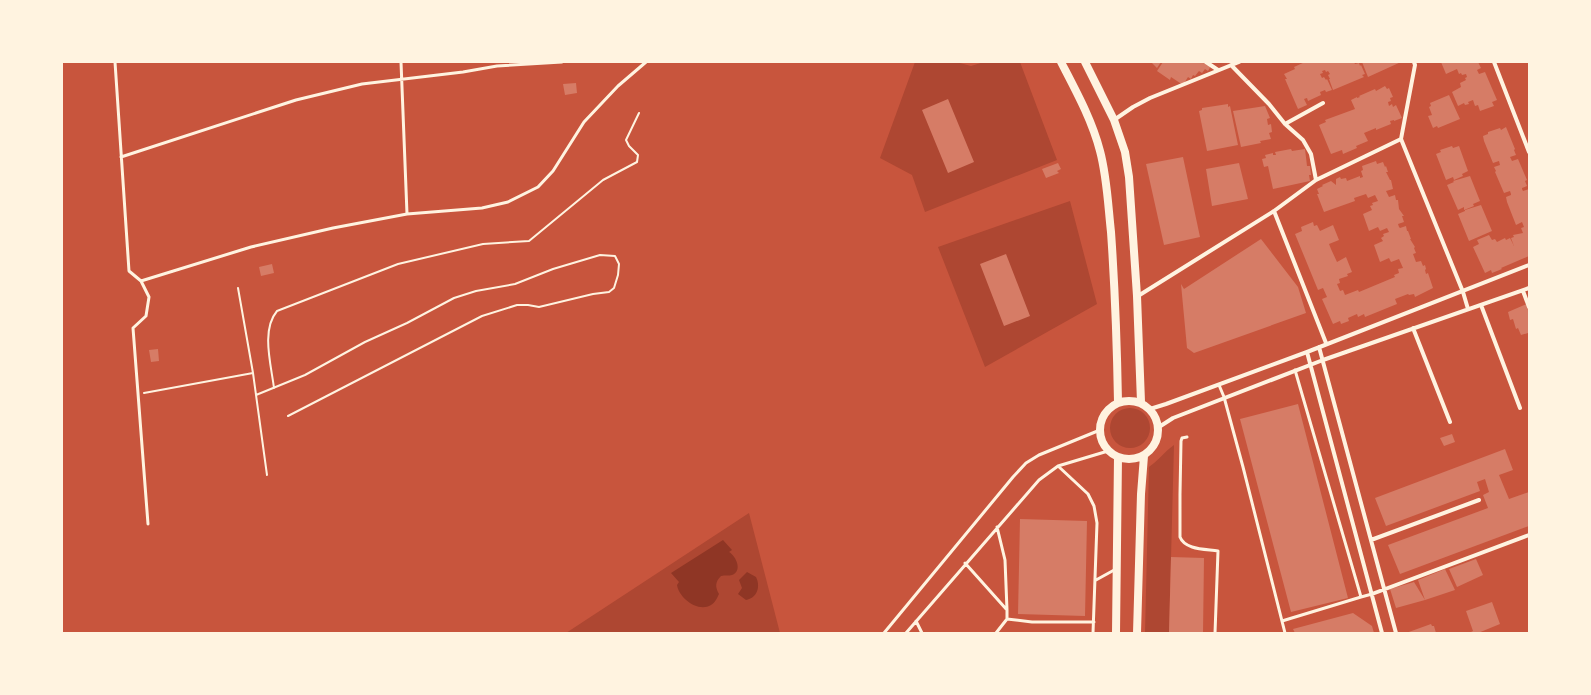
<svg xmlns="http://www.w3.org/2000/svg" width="1591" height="695" font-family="Raleway,sans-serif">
<rect width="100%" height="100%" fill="#c8553d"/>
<path fill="#ae4732" d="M915 62H956L971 66 984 62H1020L1057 160 925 212 912 175 880 158Z
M1070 201 1097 304 985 367 938 247Z
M1110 428a20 20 0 1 1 40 0a20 20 0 1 1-40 0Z
M1174 445 1169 633H1145L1149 467C1158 461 1164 452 1174 445Z
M749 513 780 633H566Z"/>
<path fill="#8f3625" d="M723 540 732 550 729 552C736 556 743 571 732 575 729 576 725 575 721 576 715 582 715 587 719 594 717 598 715 603 711 605 698 613 679 598 677 585L679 582 671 573Z
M747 572 756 577C761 587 757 598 746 600L738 594 742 588 739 580Z"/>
<path fill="#d67c66" d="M1151 62H1161L1157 68Z
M1163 62H1205L1211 66 1208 71 1205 69 1202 73 1199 71 1195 76 1193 75 1191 79 1188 77 1183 85 1171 77 1170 80 1157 71Z
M1305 62 1308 63 1354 62 1355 64 1359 63 1360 66 1361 65 1365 74 1362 75 1364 77 1333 90 1329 79H1330L1328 75 1330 74 1328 71 1326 72 1325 70 1322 71 1323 73 1320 74 1322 78 1324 77 1326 80 1327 79 1332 90 1326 92 1325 90 1320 92 1321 95 1308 101 1307 98 1304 99 1307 105 1298 109 1285 79H1287L1284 74 1295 69 1294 67Z
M1362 62H1401L1368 77Z
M1441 62H1478L1481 68 1477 70 1479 74 1485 72 1497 100 1492 102 1494 106 1480 111 1478 105 1475 106 1473 100 1468 102 1469 104 1465 105 1464 103 1458 106 1452 92 1461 87 1460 83 1466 80 1465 78 1467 77 1466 74 1462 75 1461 73 1459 74 1457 69 1446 74Z
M576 83 577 93 565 95 563 84Z
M1385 86 1387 89 1389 88 1393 97 1390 98 1391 101 1388 102 1389 106 1392 104 1393 107 1396 105 1402 118 1394 121V120L1390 121 1391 124 1376 130V128L1364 133 1368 141 1356 146 1357 148 1343 154 1342 150 1331 154 1319 125 1326 122 1325 120 1355 109 1351 100 1357 97V98L1360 97 1359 96 1375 89 1376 91Z
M1449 95 1460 119 1438 128 1437 126 1433 128 1428 116 1432 115 1429 107 1431 106 1430 103Z
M948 99 974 162 948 173 922 110Z
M1228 104V107L1230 106 1238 145 1207 151 1199 111 1202 110V108Z
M1265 106 1270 118 1267 119 1268 125 1271 124 1272 132 1269 133 1271 139 1260 141 1261 143 1241 147 1233 111Z
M1506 127 1515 149 1514 150 1516 155 1510 157 1512 161 1518 159 1527 180 1525 181 1527 186 1522 188V189L1523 191 1529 189V256L1501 268 1502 269 1492 273 1491 270 1485 273 1473 247 1479 244 1477 240 1489 235 1492 240 1495 239 1497 242 1505 238 1506 240 1510 238 1514 246 1511 238 1514 237 1513 235 1523 233 1521 228 1524 227 1522 222 1516 225 1507 202 1506 197 1511 195V194L1510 191 1504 193 1495 172 1496 171 1494 167 1500 165 1499 161 1493 163 1484 141 1483 136 1488 134V132L1500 128 1501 130Z
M1452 146 1453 148 1459 146 1468 171 1462 174 1463 176 1454 180 1453 177 1446 180 1436 154 1441 152 1440 150Z
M1291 149 1292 151 1305 149 1307 166H1310L1311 175H1309L1310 181 1273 189 1268 166 1264 167 1262 159 1266 158 1265 155 1273 153V155H1276L1275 152Z
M1183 157 1200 237 1164 245 1146 164Z
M1376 161 1377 164 1383 162 1385 167 1386 166 1388 172H1386L1390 180H1391L1393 189 1386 191 1389 197 1395 195 1396 200H1398L1399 209 1404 216H1402L1404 222 1398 224 1399 227 1400 228 1406 226 1407 231H1408L1411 239H1410L1415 247 1414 248 1416 253 1413 254 1416 262 1421 261 1423 266 1425 265 1426 269 1425 270 1426 274 1428 273 1433 288 1415 297 1414 294 1409 295 1408 294 1395 299 1397 304 1365 317 1364 314 1358 317 1357 314 1348 318 1349 321 1341 324 1340 321 1333 324 1322 299 1327 297 1323 288 1318 290 1295 234 1302 231 1301 227 1313 222 1314 226 1317 225 1320 231 1333 225 1339 240 1329 244 1331 249 1337 262 1346 257 1352 272 1347 274 1348 276 1339 279 1340 283 1337 284 1340 291 1343 290 1345 295 1358 290 1359 292 1395 277 1394 275 1399 273 1398 269 1403 268 1399 259 1391 262 1389 258 1380 262 1374 245 1383 241 1381 238 1384 236 1383 234 1389 232 1387 228 1380 231 1378 227 1369 231 1363 214 1372 210 1370 206 1373 205 1372 203 1378 201 1375 195 1368 198 1366 194 1354 198 1355 201 1324 212 1317 194H1319L1317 189 1323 186 1322 185 1331 181 1336 185V179L1340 177 1341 179 1346 178 1347 181 1360 176V178L1363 177 1361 171 1363 170 1362 166Z
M1058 163 1061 169 1057 171 1059 173 1046 178 1042 169Z
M1239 163 1248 199 1212 206 1206 169Z
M1470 176 1480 201 1473 204 1474 206 1464 210V207L1458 210 1447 185 1454 182 1453 181Z
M1481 205 1492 231 1469 241 1458 214 1465 211V210Z
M1261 239 1298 287 1306 313 1194 353 1187 348 1181 284 1184 289Z
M1006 254 1030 316 1004 326 980 264Z
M272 264 274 273 261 276 259 267Z
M1529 303V336L1528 333 1521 335 1518 328 1516 329 1513 319 1510 320 1508 312Z
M158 349 159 361 151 362 149 350Z
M1298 404 1348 598 1291 612 1240 419Z
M1452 434 1455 442 1444 446 1440 438Z
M1505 449 1513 470 1499 475 1509 499 1529 492V526L1400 574 1388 545 1488 508 1483 495 1489 492 1485 479 1477 482 1480 491 1386 526 1375 498Z
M1020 519 1087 521 1085 616 1018 614Z
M1171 557 1204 558 1203 633H1169Z
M1476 559 1483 575 1457 587 1449 569Z
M1445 569 1455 590 1425 600 1418 580Z
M1414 582 1425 600 1396 608 1390 589Z
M1492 602 1500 624 1478 633H1469L1473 631 1466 611Z
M1353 613 1372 626 1374 633H1295L1293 629Z
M1431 624 1432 626H1434L1436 633H1406Z"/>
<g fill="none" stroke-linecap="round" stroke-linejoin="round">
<path stroke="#fff3e0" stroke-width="2" d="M238 288 253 373 267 475
M274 388C271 364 261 330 277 311L398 264 483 244 529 241 603 180 637 162 638 155 629 146 626 140 639 113
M144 393 253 373
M256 395 305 375 365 342 407 323 454 298 476 291 515 284 553 269 600 255 615 256 619 264 618 275 614 288 609 292 593 294 539 307 528 305H517L482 316 288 416"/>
<path stroke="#fff3e0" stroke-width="3" d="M115 62 129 271 141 281 149 297 146 316 133 328 148 524
M401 62 407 214
M121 157 296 100 362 84 463 72 497 66 562 62
M141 281 251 247 333 228 407 214 482 208 508 202 538 187 553 171 584 122 618 86 646 62
M1295 370 1361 597 1372 594
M1219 385 1224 397 1243 467 1285 633
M1187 437 1182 438 1181 441 1180 494V537C1185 550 1206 549 1218 551L1215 633
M1058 466 1088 494 1094 506 1097 523 1093 633
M997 527 1005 560 1007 610
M965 563 1007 610V619L996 633
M1096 580 1116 569
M1007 619 1032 622H1094
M916 621 922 633
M1282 621 1361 597
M884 633 1013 477 1026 463 1039 455 1100 430
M906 633 1039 480 1058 466 1108 451"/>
<path stroke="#fff3e0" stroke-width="4" d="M1206 62 1218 70
M1494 62 1529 152
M1231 65 1269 104 1285 124 1303 140 1311 154 1316 180
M1114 120 1133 107 1150 98 1239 62
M1285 124 1323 103
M1401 139 1463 292 1468 309
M1274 211 1326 343
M1523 291 1529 307
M1138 296 1274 211 1316 180 1401 139 1415 65 1414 62
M1481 305 1520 408
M1413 328 1450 422
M1319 347 1396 633
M1307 352 1382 633
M1150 409 1166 404 1307 352 1529 265
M1159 427 1173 418 1323 360 1529 288
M1371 540 1479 500
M1372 594 1529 535"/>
<path stroke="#fff3e0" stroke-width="8" d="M1061 62C1076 91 1092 120 1100 151 1107 177 1108 205 1111 232 1115 289 1117 345 1118 402
M1085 62 1114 120 1125 152 1129 177 1137 296 1141 402
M1100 430a29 29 0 1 1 58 0a29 29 0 1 1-58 0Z
M1116 633 1118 457
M1137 633 1141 494 1144 456"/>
</g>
<rect width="1591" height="695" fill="none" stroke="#fff3e0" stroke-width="126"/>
</svg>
